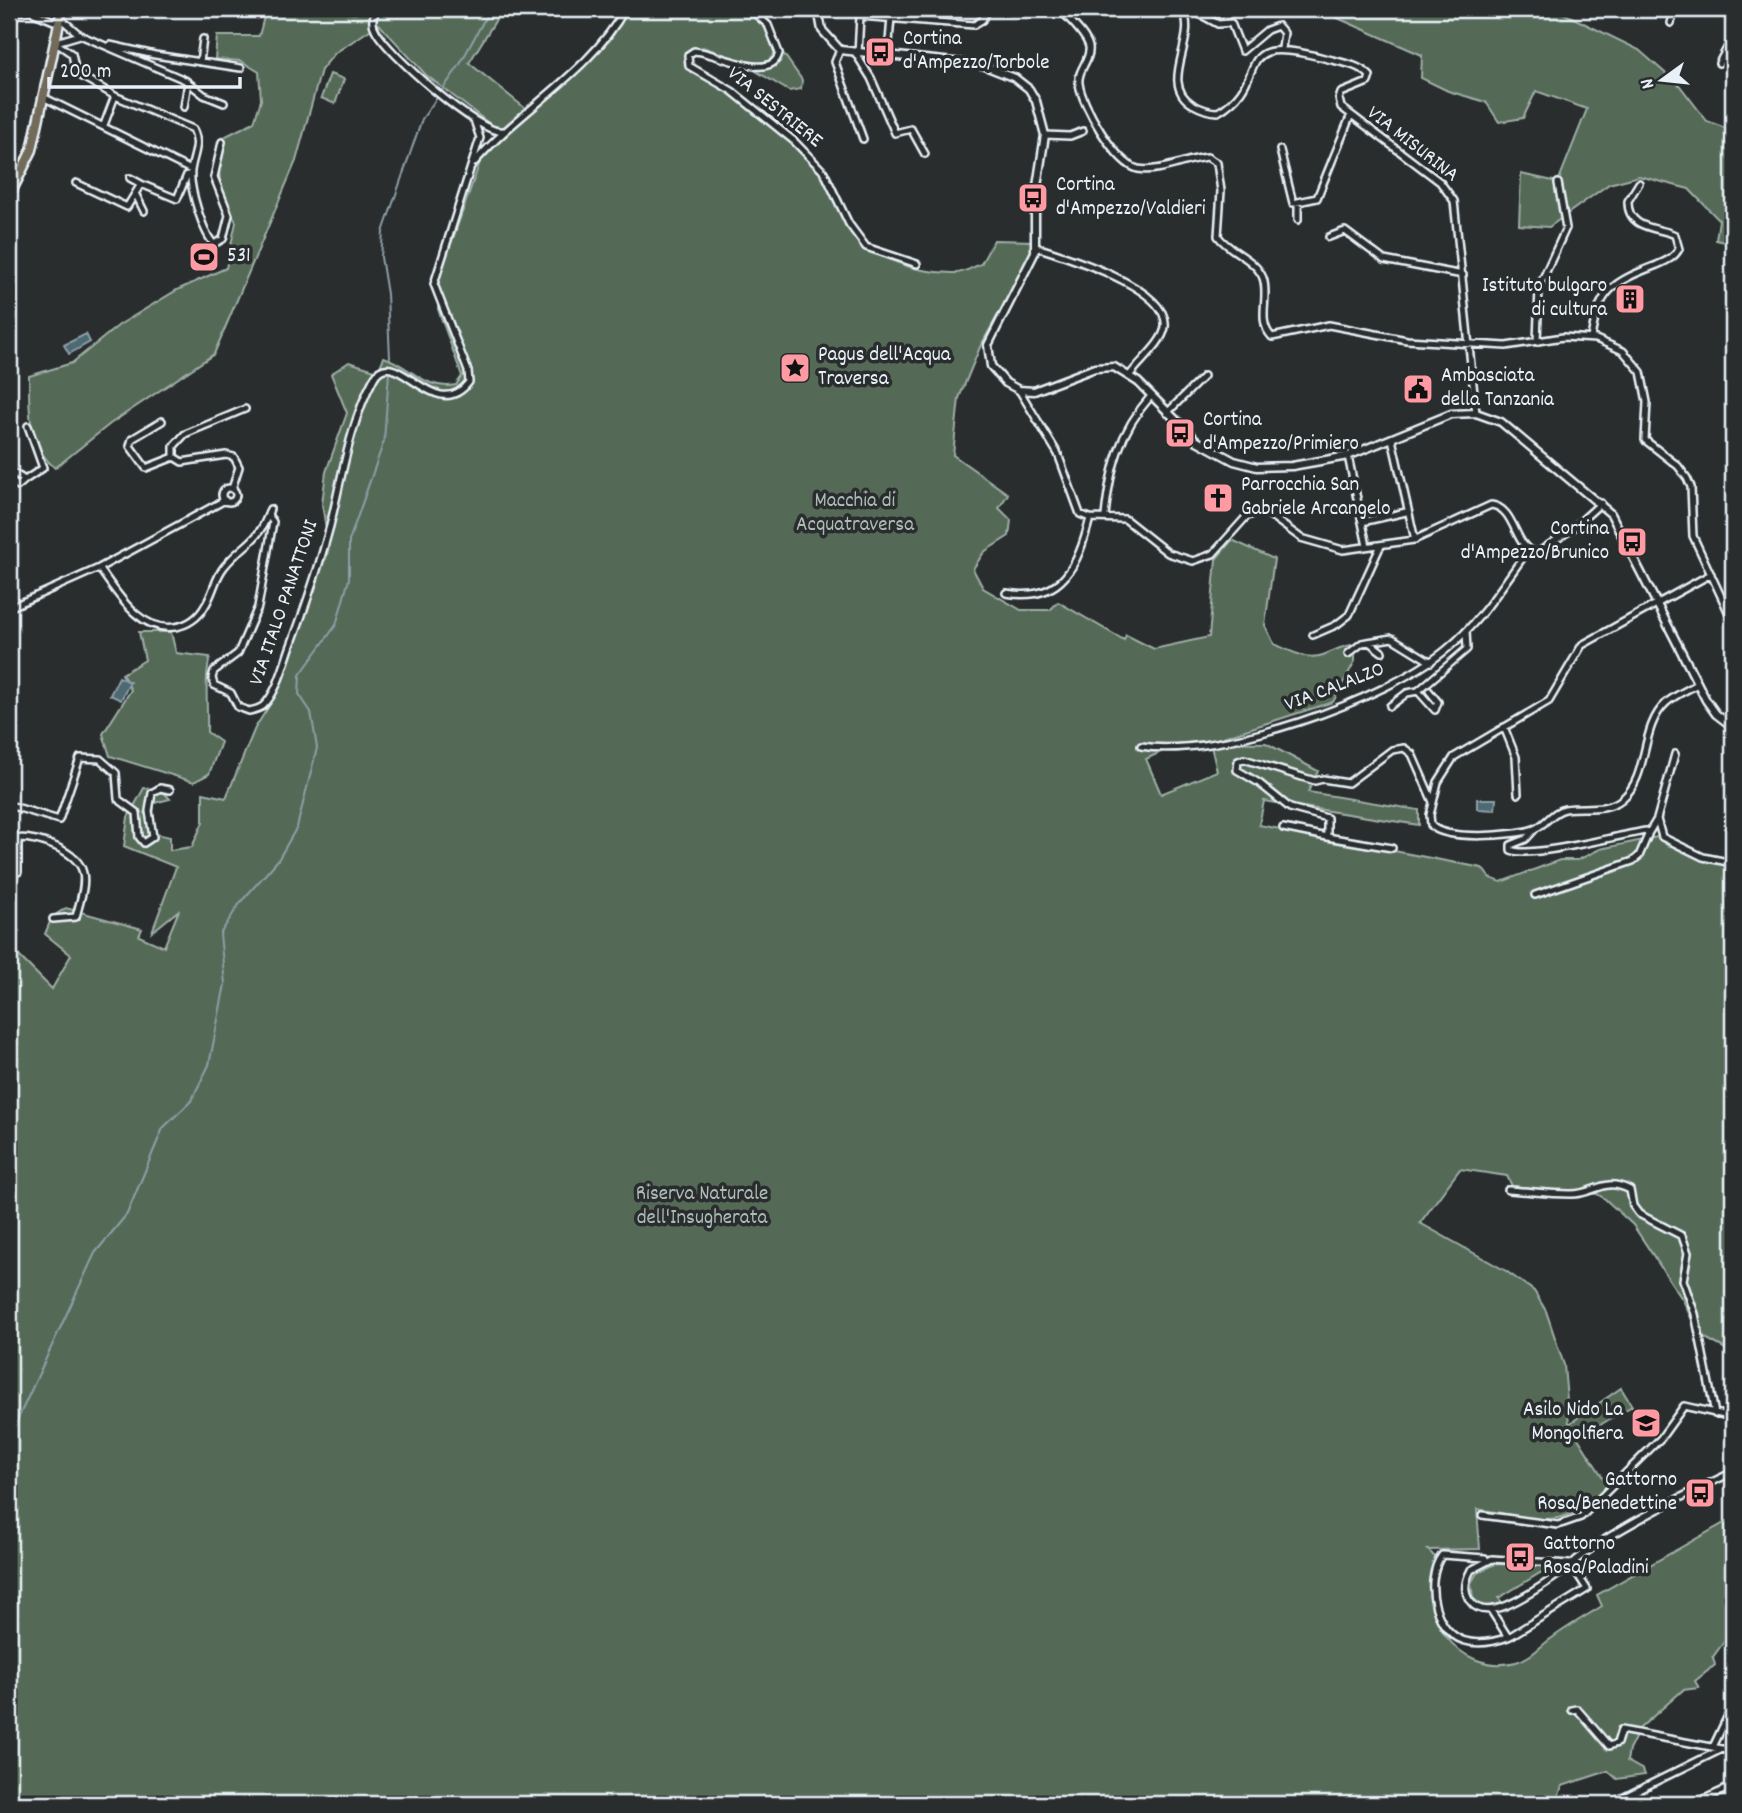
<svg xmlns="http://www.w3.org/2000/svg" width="1742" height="1813" font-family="Dekko,sans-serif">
<rect width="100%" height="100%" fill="#2a2d2e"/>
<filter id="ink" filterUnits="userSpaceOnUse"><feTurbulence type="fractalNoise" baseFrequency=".0143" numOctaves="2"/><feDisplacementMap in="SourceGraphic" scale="14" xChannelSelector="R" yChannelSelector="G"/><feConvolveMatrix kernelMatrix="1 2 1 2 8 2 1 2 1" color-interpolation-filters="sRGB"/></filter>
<g filter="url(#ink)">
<path fill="#556a56" stroke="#9eaea7" stroke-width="2" d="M266 9H322L355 14 363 9H483L497 18 469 63 531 113 610 40 629 9H748L762 23 802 80 801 89 789 91 736 59 703 47 688 53V67C727 85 775 120 805 151 826 172 832 201 847 225 868 258 918 274 956 273 964 273 973 267 981 264L994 240 1032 241V254L980 347 959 398 953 455 1008 494 999 508 1011 520 1009 536 984 552 973 569 983 588 1021 610H1050L1058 602 1124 640 1126 635 1154 649 1209 637 1216 559 1232 540 1274 559 1265 625 1274 644C1289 650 1306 661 1323 655 1335 651 1341 645 1355 645V661L1333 702 1214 740 1178 744 1146 759 1161 794 1217 771 1210 742 1266 743 1318 771 1308 792 1419 810V825L1264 801 1259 825 1482 868 1490 878 1501 882 1560 860H1578L1600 849 1657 837 1668 846 1677 844 1700 857 1733 864V1353L1698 1334 1684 1302 1633 1225 1605 1199 1597 1194 1512 1186 1507 1176 1460 1169 1420 1223 1506 1271 1534 1291 1546 1311 1564 1365 1569 1424 1621 1388 1632 1406 1578 1438 1609 1487C1561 1534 1537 1518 1477 1509L1480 1549 1428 1550 1436 1558C1413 1609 1456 1677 1516 1662 1531 1658 1540 1646 1552 1638 1568 1626 1586 1616 1602 1606L1597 1595 1733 1518V1629L1713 1657 1715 1665 1695 1681 1699 1688 1683 1690 1632 1735 1636 1736 1629 1750 1627 1761 1643 1770 1645 1775 1617 1779 1608 1771 1562 1786 1557 1801C1544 1804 1527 1808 1516 1801L1505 1804H9V928L19 931 10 947 52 989 71 955 45 934 52 917 66 908 142 929 139 936 164 947 179 910 152 932 176 867 124 846 128 817 144 788 161 789 170 799 154 803 152 833 170 837V850L192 847 203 822V793L226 798 255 728 269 706 307 610 320 565 326 559 329 547 322 504 326 472 347 413 331 374 349 362 378 371 384 357C412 367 425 391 456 385L462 376 438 309 439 278 480 162 504 135 426 75 379 24 335 53 321 70 296 161 214 354 110 424 55 468C27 445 29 410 29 376L72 363 119 325 177 290 226 268 236 222 221 190 217 151 222 138 254 122 261 100 259 72 241 61 215 59 217 36H259Z
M1182 9H1228L1218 24Z
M1317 9H1555L1639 50 1680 86 1707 121 1733 131V244L1716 240 1719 220 1689 189 1639 176 1609 184 1549 227 1519 225 1521 174 1558 182 1587 109 1536 91 1523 118 1499 122 1486 102 1448 91 1421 78 1422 55Z
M330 74 344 79 335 104 321 98Z
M139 632H171L176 653 210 657C204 681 208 706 207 732L221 742 209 774 194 782 110 756 103 734 131 690 122 674 145 660Z
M1495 1564 1563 1566V1567L1540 1573 1499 1598 1502 1604 1484 1607 1473 1598 1471 1583 1477 1573Z"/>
<path fill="#4e6972" stroke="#8c9fa8" stroke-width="2" d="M207 245 216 252 200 270 191 262Z
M86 334 90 342 69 354 64 345Z
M119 677 130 682 121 700 110 695Z
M1477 799H1496L1495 810 1477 809Z"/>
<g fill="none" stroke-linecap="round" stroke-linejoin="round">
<path stroke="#8c9fa8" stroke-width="2" d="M390 358 387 294 381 257 383 232 422 119 459 66 490 9
M9 1438 95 1253 127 1214 163 1128 191 1101 209 1065 225 984 220 934 240 903 278 860 297 827 317 748 311 712 299 694 300 675 336 625 349 579V541L384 441 389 373"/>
<g stroke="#e8f1f8" stroke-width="10">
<path id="minor" d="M377 9C373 16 371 22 375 29 384 51 481 136 503 131
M750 9 768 25 779 53C772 84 713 51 694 51L688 55 689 66 732 91 794 141 824 172 849 224 866 247 917 264
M1060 9C1068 19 1086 34 1089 47 1091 60 1077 70 1079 83 1081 104 1116 164 1138 169 1161 173 1185 159 1207 157L1217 163 1221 191 1218 236C1229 252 1255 258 1263 278 1270 297 1256 321 1272 337L1329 325 1407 340 1506 346 1563 337 1596 339 1623 351 1641 372 1647 402 1645 440 1678 466 1687 478 1691 487 1693 536 1733 622
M1182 9C1200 38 1157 82 1192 104 1201 109 1208 112 1218 112 1275 79 1224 32 1324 58 1339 62 1359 64 1370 76L1368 82 1341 93 1339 99 1341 107 1440 182 1454 201 1476 413
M1182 9 1194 11 1218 24 1231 23 1242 51 1267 30 1278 26 1284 33 1282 48
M1731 9 1733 14
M9 13 48 9
M34 13 59 23
M60 18 80 35 185 80 204 95 224 103
M1671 23 1675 9
M56 42 80 35
M56 43 72 54 76 73 115 96 193 129C201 145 193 155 191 171 189 187 203 233 214 244L223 239 229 215 214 177 222 142
M110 45 155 55 241 68
M840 50 835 62 863 139
M856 54 871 78 895 133 911 129 925 154
M858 54 860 16 974 25 982 20 988 9
M888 55 891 17
M200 62 203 39
M1719 63 1733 37
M45 98 191 170
M184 107 188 82
M104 125 115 96
M1045 135 1070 136 1083 131
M1280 150 1293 203 1317 198 1350 117
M474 163C521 108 590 73 625 9
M130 178 141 184
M76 183 127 207 141 184 177 199 187 175H191
M136 195 144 211
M1298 203V220
M1329 237 1345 231 1384 260 1463 275
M1036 247C1065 256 1170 288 1165 327 1163 343 1139 362 1130 375
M1591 338C1599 289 1613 282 1657 265 1666 261 1674 258 1679 249L1675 235C1661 227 1627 231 1628 201L1639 183
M1537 342 1539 287 1566 228 1558 183
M1019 390 1058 454 1080 514 1090 518 1125 519 1168 553 1193 561 1213 554 1246 517 1257 512 1268 514 1301 538 1343 550 1414 540 1491 505C1517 508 1513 549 1537 553L1572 529 1601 503
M1167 413 1204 376
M162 421 132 439 130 446 146 468 174 457
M1392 439 1415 540
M1348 456 1367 546
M9 470 25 480 18 486 9 480
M25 480 43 468 28 426
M222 495a7 7 0 1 1 14 0a7 7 0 1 1-14 0Z
M232 489 239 467 234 457 226 455 182 462 174 457V446L185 434 245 409
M268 515 273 522 258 607 238 653 214 671 212 678 214 685 231 693 238 707 249 711C254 710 259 709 263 706 277 693 284 665 290 648 305 608 319 567 330 526 342 477 350 422 374 378 394 341 435 427 469 382L468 371 434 284 480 138 474 120
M1105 516C1110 469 1119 432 1151 396
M1362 522 1406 512
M99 568C118 594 139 632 175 627 188 625 199 617 205 606 213 594 215 578 224 567 243 543 258 545 270 509
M1006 593C1063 603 1078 565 1090 518
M9 608 99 568 225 500
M1313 635 1336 625 1349 615 1381 545
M1369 642 1382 652
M1348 654 1362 643 1392 638 1431 662
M1698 684C1687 690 1675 695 1666 703 1639 728 1650 776 1622 799 1606 812 1584 806 1565 809 1552 811 1546 825 1534 829 1515 836 1444 841 1431 825L1430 815 1438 782 1454 757 1549 701 1582 645 1711 574
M1418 691 1435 710 1438 702 1429 691
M1390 706 1407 693 1418 691 1467 649 1466 631
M1504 727 1516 757 1518 794
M1141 746C1219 759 1386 700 1447 649 1480 622 1503 585 1528 550
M9 805 59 820 80 758 100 759 116 773 118 799 137 813 139 837 144 843 153 837 149 811 152 793 160 788 170 790
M1657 819 1662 837 1703 857 1733 863
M1283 828 1327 837
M1535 829 1526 839 1511 845V850C1529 859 1619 835 1646 831L1648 835 1639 856 1633 861 1535 895
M9 831 18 838V872
M1648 834 1657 819 1675 754
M18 838C38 838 78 850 83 873 86 886 79 904 76 917L53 919
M1392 848 1327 837V818L1290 808 1259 783 1237 770 1238 761 1244 759 1315 781 1323 779 1348 783 1392 750 1404 748 1412 754 1433 802
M1508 1190C1528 1191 1549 1194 1570 1194 1595 1195 1602 1176 1630 1190L1633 1206 1639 1214 1682 1236 1688 1253 1683 1280 1695 1314 1715 1414
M1482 1515 1558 1525 1581 1517 1661 1438 1684 1406 1733 1417
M1485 1558 1442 1555C1423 1580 1434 1637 1470 1642 1482 1644 1497 1641 1508 1637
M1570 1564 1492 1559 1471 1570C1465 1581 1463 1591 1470 1601 1489 1629 1545 1582 1566 1570 1592 1539 1693 1491 1733 1472
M1492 1612 1508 1637 1512 1635 1587 1589 1571 1564
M1572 1710 1577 1709 1609 1746 1617 1743 1621 1730 1733 1751
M1713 1747 1733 1705
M1610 1804 1722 1749
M1693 1804 1733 1786"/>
</g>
<g stroke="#e8f1f8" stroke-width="11">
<path id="tertiary" d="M818 9 822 30 840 50 982 65 1015 78 1029 89 1036 101 1045 135 1035 199V252L988 345 991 366 1006 383 1019 390 1034 391 1095 368 1114 367 1138 382 1197 441 1234 461 1257 467 1292 466 1348 456 1451 414 1476 413 1501 422 1611 514 1706 700 1716 714 1733 727"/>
</g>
<g stroke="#e8f1f8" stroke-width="13">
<path id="primary" d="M9 196 32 150 62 9"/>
</g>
<use href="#minor" stroke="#2a2d2e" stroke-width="5"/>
<use href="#tertiary" stroke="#2a2d2e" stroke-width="6"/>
<use href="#primary" stroke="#726b5a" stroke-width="8"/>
</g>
</g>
<defs>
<g id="bus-square" transform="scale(1.575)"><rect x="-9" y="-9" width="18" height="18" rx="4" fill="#ff9aa2" stroke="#2a2d2e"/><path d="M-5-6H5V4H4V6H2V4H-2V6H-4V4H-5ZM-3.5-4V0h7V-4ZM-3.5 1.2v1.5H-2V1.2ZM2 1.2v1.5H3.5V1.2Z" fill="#111"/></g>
<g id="stadium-square" transform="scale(1.575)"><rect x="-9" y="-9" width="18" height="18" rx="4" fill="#ff9aa2" stroke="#2a2d2e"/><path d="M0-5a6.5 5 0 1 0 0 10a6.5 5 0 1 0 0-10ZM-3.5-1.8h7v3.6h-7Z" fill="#111"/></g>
<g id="building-square" transform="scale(1.575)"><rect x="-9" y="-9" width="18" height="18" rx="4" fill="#ff9aa2" stroke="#2a2d2e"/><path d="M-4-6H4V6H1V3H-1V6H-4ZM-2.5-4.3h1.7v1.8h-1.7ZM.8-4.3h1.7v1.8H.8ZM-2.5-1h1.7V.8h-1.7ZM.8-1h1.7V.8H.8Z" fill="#111"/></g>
<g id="sight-square" transform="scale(1.575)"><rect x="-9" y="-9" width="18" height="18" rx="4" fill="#ff9aa2" stroke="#2a2d2e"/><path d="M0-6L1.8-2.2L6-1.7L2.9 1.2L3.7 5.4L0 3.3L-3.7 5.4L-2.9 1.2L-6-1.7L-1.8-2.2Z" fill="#111"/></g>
<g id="civic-square" transform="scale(1.575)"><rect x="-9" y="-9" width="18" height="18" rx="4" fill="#ff9aa2" stroke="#2a2d2e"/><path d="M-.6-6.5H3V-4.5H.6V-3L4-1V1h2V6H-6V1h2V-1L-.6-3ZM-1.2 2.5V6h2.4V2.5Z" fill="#111"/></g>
<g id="church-square" transform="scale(1.575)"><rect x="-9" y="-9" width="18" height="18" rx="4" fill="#ff9aa2" stroke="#2a2d2e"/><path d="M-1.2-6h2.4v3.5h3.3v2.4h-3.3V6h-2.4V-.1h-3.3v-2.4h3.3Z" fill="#111"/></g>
<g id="school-square" transform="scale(1.575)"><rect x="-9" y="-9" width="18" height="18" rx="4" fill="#ff9aa2" stroke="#2a2d2e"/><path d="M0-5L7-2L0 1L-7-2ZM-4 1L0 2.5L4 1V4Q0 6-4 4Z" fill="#111"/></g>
</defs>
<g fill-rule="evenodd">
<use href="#bus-square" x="880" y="52"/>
<use href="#bus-square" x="1033" y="198"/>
<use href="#stadium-square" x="204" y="257"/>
<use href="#building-square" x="1630" y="299"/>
<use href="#sight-square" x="795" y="368"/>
<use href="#civic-square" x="1418" y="389"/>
<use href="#bus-square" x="1180" y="433"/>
<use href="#church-square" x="1218" y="498"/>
<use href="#bus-square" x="1632" y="542"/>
<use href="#school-square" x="1646" y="1423"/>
<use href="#bus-square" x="1700" y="1493"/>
<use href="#bus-square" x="1520" y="1557"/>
</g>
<g text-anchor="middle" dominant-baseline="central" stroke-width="7" stroke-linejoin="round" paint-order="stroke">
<g font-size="21" fill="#e8f1f8" stroke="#2a2d2e" text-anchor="start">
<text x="903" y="40">Cortina<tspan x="903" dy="24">d'Ampezzo/Torbole</tspan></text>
<text x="1056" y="186">Cortina<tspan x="1056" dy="24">d'Ampezzo/Valdieri</tspan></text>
<text x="227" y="257">531</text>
<text x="1607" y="287" text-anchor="end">Istituto bulgaro<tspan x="1607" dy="24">di cultura</tspan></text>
<text x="818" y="356">Pagus dell'Acqua<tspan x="818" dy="24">Traversa</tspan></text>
<text x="1441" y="377">Ambasciata<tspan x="1441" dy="24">della Tanzania</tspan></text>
<text x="1203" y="421">Cortina<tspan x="1203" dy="24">d'Ampezzo/Primiero</tspan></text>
<text x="1241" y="486">Parrocchia San<tspan x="1241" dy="24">Gabriele Arcangelo</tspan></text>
<text x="1609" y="530" text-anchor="end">Cortina<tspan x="1609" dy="24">d'Ampezzo/Brunico</tspan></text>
<text x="1623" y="1411" text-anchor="end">Asilo Nido La<tspan x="1623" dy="24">Mongolfiera</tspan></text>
<text x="1677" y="1481" text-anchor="end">Gattorno<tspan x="1677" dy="24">Rosa/Benedettine</tspan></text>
<text x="1543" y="1545">Gattorno<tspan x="1543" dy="24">Rosa/Paladini</tspan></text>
</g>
<g font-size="21" fill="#e8f1f8" stroke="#2a2d2e">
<text transform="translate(774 108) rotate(39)">VIA SESTRIERE</text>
<text transform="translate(1412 145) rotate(38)">VIA MISURINA</text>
<text transform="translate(285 603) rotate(-71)">VIA ITALO PANATTONI</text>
<text transform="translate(1335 688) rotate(-21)">VIA CALALZO</text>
</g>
<g font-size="21" fill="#adbbb7" stroke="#2a2d2e">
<text x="855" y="502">Macchia di<tspan x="855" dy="24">Acquatraversa</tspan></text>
<text x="702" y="1195">Riserva Naturale<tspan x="702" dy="24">dell'Insugherata</tspan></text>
</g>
</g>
<rect width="1742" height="1813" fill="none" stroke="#2a2d2e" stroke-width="35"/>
<rect x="18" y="18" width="1707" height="1778" fill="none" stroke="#e8f1f8" stroke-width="2.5" filter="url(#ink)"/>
<g transform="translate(1662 80) rotate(255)" stroke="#2a2d2e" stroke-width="5" paint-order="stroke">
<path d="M0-5L12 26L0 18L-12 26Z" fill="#e8f1f8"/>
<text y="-10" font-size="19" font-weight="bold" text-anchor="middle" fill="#e8f1f8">N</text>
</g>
<path d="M49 77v10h191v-10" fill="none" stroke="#e8f1f8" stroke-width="3.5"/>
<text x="60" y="77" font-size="21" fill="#e8f1f8" stroke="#2a2d2e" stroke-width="5" paint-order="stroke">200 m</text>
</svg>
